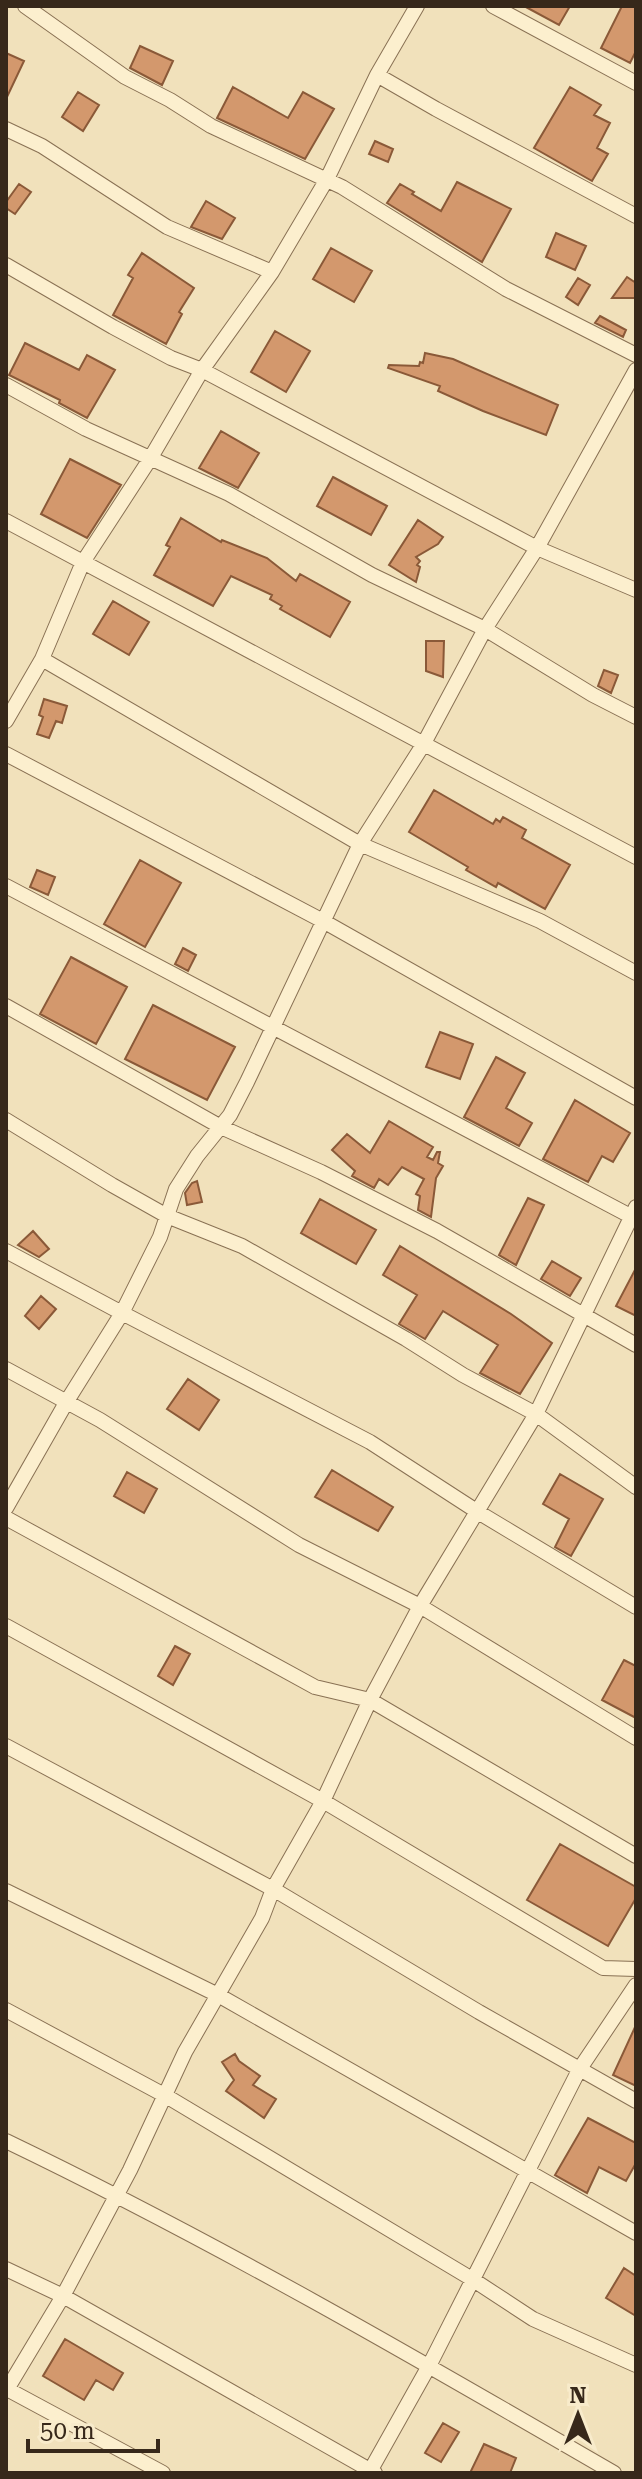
<svg xmlns="http://www.w3.org/2000/svg" width="642" height="2479" font-family="'Roboto Serif',serif">
<rect width="100%" height="100%" fill="#f1e1bb"/>
<path fill="#d3986d" stroke="#8a5938" stroke-width="2" d="M524 6H570L559 25Z
M622 6H636V51L630 63 601 48Z
M140 46 173 61 162 85 130 68Z
M6 53 24 61 6 99Z
M233 87 288 118 303 92 334 109 305 159 217 118Z
M570 87 601 105 594 115 610 123 597 148 608 154 592 181 534 148Z
M78 92 99 105 83 131 62 117Z
M375 141 393 149 388 162 369 154Z
M457 182 511 209 482 262 387 203 400 184 414 192 412 194 441 211Z
M19 184 31 192 15 214 6 208V202Z
M206 201 235 218 222 239 191 227Z
M556 233 586 246 575 270 546 257Z
M331 248 372 271 354 302 313 279Z
M142 253 194 288 179 312 182 314 166 344 113 315 133 278 128 275Z
M627 277 636 283V298H612Z
M578 278 590 285 578 305 566 297Z
M600 316 626 330 623 337 595 323Z
M275 331 310 351 286 392 251 372Z
M25 343 79 370 87 355 115 370 87 418 59 403 60 400 9 375Z
M425 353 453 359 558 405 546 435 483 411 438 391 440 386 388 368 389 365 419 366 420 362 423 363Z
M221 431 259 453 238 488 199 468Z
M70 459 121 485 87 538 41 514Z
M333 477 387 506 371 535 317 506Z
M181 518 221 542 222 540 267 558 296 581 300 574 350 602 330 637 280 609 282 606 270 599 272 595 231 576 213 606 154 575 170 547 166 545Z
M418 520 443 537 438 544 416 557 420 561 417 565 420 567 416 582 389 565Z
M113 601 149 622 129 655 93 634Z
M426 641H444L443 677 426 671Z
M604 670 618 675 611 693 598 686Z
M44 699 67 706 62 723 56 721 49 738 37 734 43 717 39 715Z
M434 790 493 824 496 819 500 822 503 817 526 830 522 838 570 865 545 909 498 883 496 887 466 870 468 867 409 832Z
M140 860 181 883 145 947 104 924Z
M37 870 55 877 48 895 30 887Z
M183 948 196 955 188 971 175 964Z
M71 957 127 987 96 1044 40 1014Z
M153 1005 235 1047 207 1100 125 1059Z
M440 1032 473 1044 460 1079 426 1067Z
M496 1057 525 1073 506 1108 532 1123 519 1146 464 1117Z
M575 1100 630 1133 613 1162 602 1156 588 1182 543 1159Z
M389 1121 433 1147 427 1157 433 1160 437 1152H440L438 1163 443 1166 436 1178 431 1217 418 1210 420 1196 416 1194 424 1179 402 1167 388 1185 379 1179 374 1188 352 1176 355 1171 332 1150 347 1134 370 1153Z
M197 1181 202 1202 187 1205 185 1193 192 1183Z
M528 1198 544 1205 516 1265 499 1255Z
M320 1199 376 1230 356 1264 301 1233Z
M33 1231 49 1249 39 1257 18 1245Z
M400 1246 511 1314 552 1343 520 1394 480 1373 498 1345 443 1311 425 1339 399 1324 417 1295 383 1275Z
M552 1261 581 1278 570 1296 541 1279Z
M636 1268V1316L616 1306Z
M41 1296 56 1309 39 1329 25 1316Z
M188 1379 219 1400 199 1430 167 1409Z
M332 1470 393 1507 378 1531 315 1497Z
M127 1472 157 1489 144 1513 114 1496Z
M560 1474 603 1499 571 1556 555 1547 569 1519 543 1504Z
M175 1646 190 1654 173 1685 158 1676Z
M624 1660 636 1666V1718L602 1700Z
M560 1844 636 1887V1898L608 1946 527 1900Z
M636 2025V2086L613 2075Z
M235 2054 239 2061 260 2076 253 2085 276 2099 264 2118 226 2091 234 2080 222 2062Z
M588 2118 636 2143V2163L626 2181 599 2167 587 2193 555 2175Z
M624 2268 636 2276V2316L606 2298Z
M65 2339 123 2373 113 2390 96 2380 84 2400 43 2376Z
M443 2423 459 2432 441 2462 425 2453Z
M484 2444 516 2458 510 2473H470Z"/>
<g fill="none" stroke-linecap="round" stroke-linejoin="round">
<g stroke="#897154" stroke-width="16">
<path id="minor" d="M25 6 125 77 170 100 211 126 342 187 506 289 636 355
M493 6 636 83
M377 75 436 109 636 216
M6 129 42 146 167 227 272 272
M6 265 113 327 171 358 202 370 537 548 636 590
M636 370 537 548 485 629 423 745 360 844 247 1082 230 1115 197 1156 176 1189 160 1237 122 1313 370 1442 478 1512 636 1607
M6 385 86 429 229 494 372 575 485 629 593 695 636 717
M6 521 636 857
M42 659 360 844 540 921 636 973
M6 721 42 659 83 562 150 459 202 370 272 272 327 179 377 75 417 6
M6 754 323 921 636 1098
M6 886 636 1219
M6 1006 221 1127 321 1172 437 1231 636 1345
M6 1120 112 1185 167 1216 242 1246 406 1339 463 1375 536 1414 636 1487
M6 1251 122 1313 67 1401 6 1508
M6 1369 100 1420 299 1545 420 1606 636 1738
M6 1518 315 1687 370 1700 636 1856
M6 1626 323 1801 603 1968 636 1969
M6 1746 273 1889 479 2012 636 2101
M6 1891 218 1995 636 2233
M6 2010 166 2096 472 2279 533 2319 636 2365
M6 2141C214 2241 414 2357 614 2473
M6 2269 63 2296 375 2473
M7 2389 163 2473
M6 2391 63 2296 130 2170 185 2052 262 1918 273 1889 323 1801 370 1700 420 1606 536 1414 636 1207
M369 2473 429 2366 579 2070 636 1985"/>
</g>
<use href="#minor" stroke="#fcefce" stroke-width="14"/>
</g>
<rect width="642" height="2479" fill="none" stroke="#37281a" stroke-width="16"/>
<g transform="translate(578 2415)" stroke="#f8ebcb" stroke-width="6" paint-order="stroke">
<path d="M0-6L14 30L0 20L-14 30Z" fill="#37281a"/>
<text y="-12" font-size="22" font-weight="bold" text-anchor="middle" fill="#37281a">N</text>
</g>
<path d="M28 2439v12h130v-12" fill="none" stroke="#37281a" stroke-width="4"/>
<text x="40" y="2439" font-size="24" fill="#37281a" stroke="#f8ebcb" stroke-width="6" paint-order="stroke">50 m</text>
</svg>
